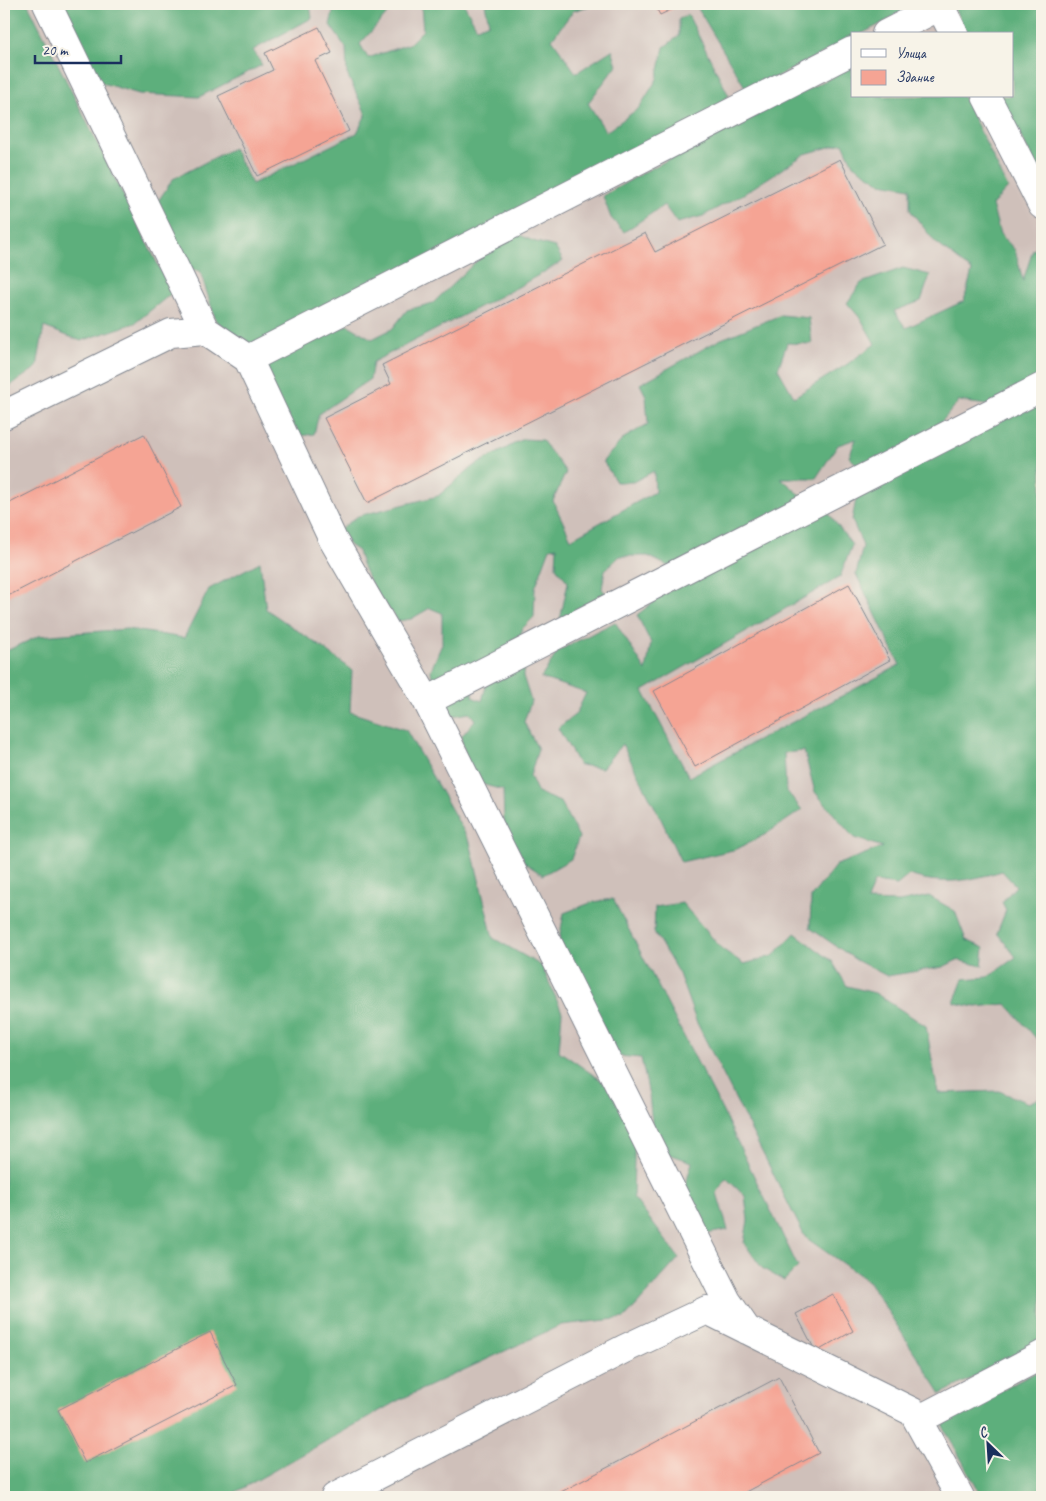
<svg xmlns="http://www.w3.org/2000/svg" width="1046" height="1501" font-family="Caveat,sans-serif">
<rect width="100%" height="100%" fill="#f7f3e8"/>
<filter id="ink" filterUnits="userSpaceOnUse"><feTurbulence type="fractalNoise" baseFrequency=".02" numOctaves="2"/><feDisplacementMap in="SourceGraphic" scale="10" xChannelSelector="R" yChannelSelector="G"/><feConvolveMatrix kernelMatrix="1 2 1 2 8 2 1 2 1" color-interpolation-filters="sRGB"/></filter>
<filter id="wash" filterUnits="userSpaceOnUse"><feTurbulence type="fractalNoise" baseFrequency=".0096" numOctaves="4" result="noise"/><feDisplacementMap in="SourceGraphic" scale="20" xChannelSelector="R" yChannelSelector="G"/><feGaussianBlur stdDeviation="1.12" result="paint"/><feColorMatrix in="noise" values="0 0 0 0 0 0 0 0 0 0 0 0 0 0 0 0 0 1.4 0 .05"/><feComposite in="paint" operator="in"/></filter>
<g filter="url(#wash)">
<rect width="100%" height="100%" fill="#ece1c1"/>
<path fill="#cfc0ba" fill-rule="evenodd" d="M4 4H1042V1497H4ZM852 34H1012V96H852Z"/>
<path fill="#5daf7c" stroke="#3c6f6d" d="M4 4H28L172 293 135 323 81 341 44 327 37 367 4 390Z
M59 4H310L312 18 253 50 262 65 199 97 139 94 102 83 80 49Z
M335 4H396L360 44 368 58 409 44 423 30 421 6 431 4H464L477 28 489 23 485 4H595L573 11 552 39 576 73 612 50 617 65 588 103 606 132 639 108 657 79 664 47 679 36V19L688 15 729 96 688 126 253 346 216 321 200 271 186 270 156 204 173 179 233 148 252 184 357 133 366 114 347 74 346 48 330 25Z
M703 4H908L910 9 861 34H852V38L748 92 697 7Z
M952 4H1042V178L1000 96H1012V34H967Z
M852 67V96H963L1008 188 992 205 1000 234 1015 250 1023 281 1033 250 1042 245V379L986 405 959 401 933 432 862 469 849 457 856 439 838 445 816 478H781L804 498 670 567 648 556H620L605 570 602 589 611 599 559 625 568 582 556 567 557 547 550 548 535 588 534 617 522 629 520 645 433 690 431 670 442 644V613L430 608 411 619 398 621C381 599 364 578 358 551L349 545 339 530 358 516 438 496 472 467 523 439 542 440 566 472 553 501 571 539 655 492 654 471 633 482H616L603 461 624 438 648 424 646 396 640 384 719 340 781 315 809 318 812 344 787 343 778 369 794 397 846 365 875 344 861 319 847 303 861 283 903 268 930 275 921 301 894 311 906 328 964 301 972 271 935 242 910 210V188L881 183 853 165 843 143 805 154 745 193 703 216 677 223 664 205 624 232 611 218 603 196 648 170Z
M513 232 533 241 555 247 563 261 518 287 373 362 370 379 319 414 314 434 293 437 265 376 270 362 304 343 348 325 372 339 392 329 407 310 433 303 492 246Z
M1042 399V1039L1036 1038 1006 1004 976 1007 954 1003 963 979 988 977 1016 957 997 933 1006 910 1002 902 1016 886 1002 871C968 881 943 886 909 875L897 885 874 882 867 901 899 902 929 896 955 911 966 940 984 948 982 966 957 960 943 967 887 976 856 960 810 928 811 897 836 865 883 847 854 838 815 792 804 751 784 753 786 790 802 810 766 834 737 849 681 862 662 821 622 744 602 768 579 765 558 728 576 714 586 693 541 678 558 651 615 622 646 671 651 643 637 615 665 593 827 511 852 545 840 577 643 691 689 777 900 665 856 574 863 546 852 520 856 499Z
M260 562 266 609 320 646 352 670 350 712 406 730 470 842 493 938 542 966 562 1012 559 1051 605 1083 635 1127 633 1197 679 1258 625 1318 561 1325 399 1400 227 1497H4V652L39 636 127 629 184 638 209 589Z
M524 661 523 676 531 701 524 722 538 749 530 776 538 793 560 802 579 837 571 859 543 875 525 863 504 822 503 790 481 784 467 764 461 737 475 720 470 713 446 717 444 701 474 686 472 697 482 701 488 678Z
M613 899 722 1110 798 1267 784 1281 762 1268 744 1243 748 1220 745 1196 726 1178 717 1193 728 1230 706 1234 683 1195 692 1162 669 1154 653 1132 649 1095 641 1058 618 1056 559 940 564 913 593 902Z
M682 903 722 949 744 964 773 956 795 933 832 961 847 986 875 993 926 1026 938 1093 999 1091 1028 1103 1042 1097V1342L941 1394 869 1282 805 1237 696 1021 679 974 654 932 655 907Z
M1042 1369V1497H982L943 1426 952 1416Z"/>
<g id="blocks">
<path fill="#f5a494" d="M654 4H683L660 15Z
M319 27 332 53 315 61 349 131 257 176 218 96 273 70 265 53Z
M840 159 883 244 367 503 324 418 391 384 382 365 645 233 655 252Z
M144 434 181 507 4 598V506Z
M849 584 890 660 695 767 654 691Z
M833 1294 853 1331 816 1352 796 1314Z
M210 1332 237 1385 85 1463 58 1410Z
M779 1377 819 1453 736 1497H564L561 1492Z"/>
</g>
</g>
<g filter="url(#ink)">
<use href="#blocks" fill-opacity="0" stroke="#848890" stroke-width="1"/>
<g fill="none" stroke-linecap="round" stroke-linejoin="round">
<g stroke="#848890" stroke-width="30">
<path id="minor" d="M47 4 205 330
M939 4 954 34
M886 34 940 6
M986 96 1042 205
M248 359 852 51
M4 415 171 333 205 330 248 359 333 540 427 701
M747 1330 727 1301 427 701 1042 387
M918 1420 1042 1355
M335 1497 624 1349 707 1310 913 1412 960 1497"/>
</g>
<use href="#minor" stroke="#fff" stroke-width="28"/>
</g>
</g>
<rect width="1046" height="1501" fill="none" stroke="#f7f3e8" stroke-width="20"/>
<rect x="851" y="32" width="162" height="65" fill="#f7f3e8" stroke="#9fa5b1"/>
<rect x="861" y="49" width="25" height="8" fill="#ffffff" stroke="#9fa5b1"/>
<text x="896" y="58" font-size="15" fill="#1b2f5e">Улица</text>
<rect x="861" y="70" width="25" height="15" fill="#f5a494" stroke="#9fa5b1"/>
<text x="896" y="82" font-size="15" fill="#1b2f5e">Здание</text>
<g transform="translate(988 1444) rotate(335)" stroke="#f7f3e8" stroke-width="4" paint-order="stroke">
<path d="M0-4L9 19L0 12L-9 19Z" fill="#1b2f5e"/>
<text y="-8" font-size="14" font-weight="bold" text-anchor="middle" fill="#1b2f5e">С</text>
</g>
<path d="M35 55v8h86v-8" fill="none" stroke="#1b2f5e" stroke-width="2.5"/>
<text x="42" y="55" font-size="15" fill="#1b2f5e" stroke="#f7f3e8" stroke-width="4" paint-order="stroke">20 m</text>
</svg>
